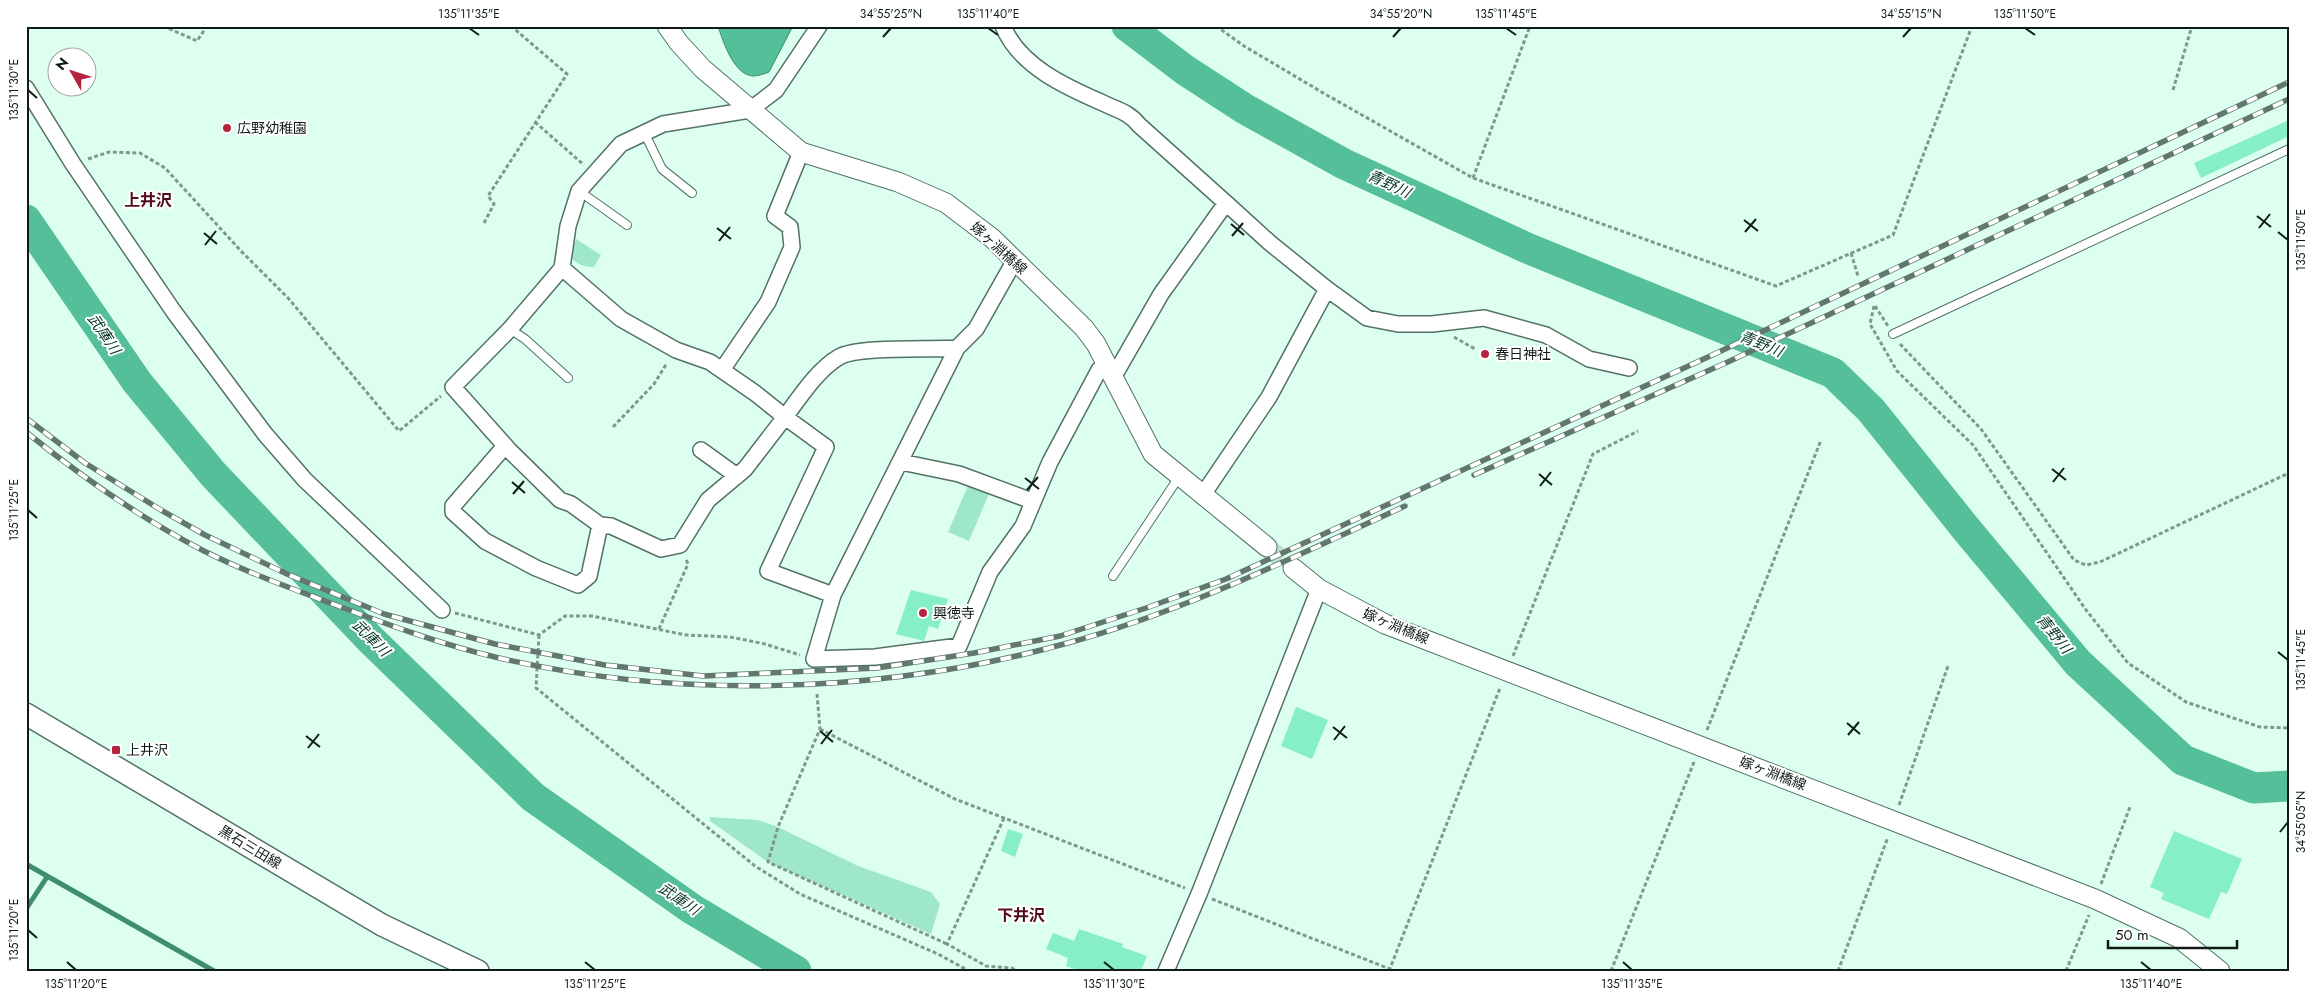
<svg xmlns="http://www.w3.org/2000/svg" width="2315" height="997" font-family="Jost,'Noto Sans JP',sans-serif">
<rect width="100%" height="100%" fill="#ddffef"/>
<path fill="#9ee7c8" d="M576 239 601 255 594 267C585 267 575 264 570 256Z
M970 481 991 489 969 541 948 532Z
M710 817 758 820 778 827 858 866 931 892 940 904 931 934 768 862 710 821Z"/>
<path fill="#54bf98" stroke="#3f8e71" d="M718 26H793L769 72C764 74 758 76 753 76 734 75 723 42 718 26Z"/>
<g fill="none" stroke-linecap="round" stroke-linejoin="round">
<path stroke="#3f8e71" stroke-width="5" d="M26 864 214 971
M26 909 47 877"/>
<path stroke="#54bf98" stroke-width="31" d="M1127 26 1185 70 1245 109 1344 164 1527 248 1833 373 1871 410 1967 530 2078 663 2183 760 2254 788 2289 786
M26 220 137 382 213 474 370 639 533 797 692 909 796 971"/>
</g>
<path fill="#86efc6" d="M2289 120V136L2201 178 2194 163Z
M911 590 948 599 938 629 929 626 924 641 896 634Z
M1296 707 1328 720 1312 759 1281 746Z
M1008 829 1023 834 1015 857 1001 851Z
M2174 831 2242 859 2227 894 2221 892 2209 919 2161 899 2164 893 2150 887Z
M1079 929 1123 944 1122 947 1147 956 1141 971H1080L1066 966 1068 958 1046 949 1053 933 1074 941Z"/>
<g fill="none" stroke-linecap="round" stroke-linejoin="round">
<path stroke="#beddce" stroke-width="19" stroke-dasharray="19 9" stroke-linecap="butt" d="M1267 547 1293 568"/>
<g stroke="#537265" stroke-width="10">
<path id="service" d="M644 132 662 169 692 193
M579 191 627 225
M510 329 525 339 568 378
M1893 334 2289 149
M1113 576 1179 477"/>
</g>
<g stroke="#537265" stroke-width="18">
<path id="minor" d="M1003 26C1019 66 1066 87 1103 103 1117 110 1129 112 1139 125L1226 203
M26 88 73 164 174 312 265 434 305 480 442 610
M562 268 621 319 676 350 710 362 755 393 785 417 745 469 708 500 680 545 661 549 611 526 600 525 571 504 560 500 509 450 453 387 510 329Z
M562 268 568 226 579 191 621 144 663 124 750 110 776 90 819 26
M1327 289 1367 318 1398 324H1432L1484 318 1546 335 1589 359 1629 368
M957 348 833 595 814 659 875 657 959 646 990 572 1023 526 1050 462 1099 370 1107 362
M722 370 768 302 792 247 790 227 775 216 801 152
M1114 376 1161 294 1226 203 1270 243 1327 289 1269 397 1202 496
M505 446 453 506V512L485 541 536 568 578 585 589 576 600 525
M701 450 737 476
M901 462 959 474 1032 501
M833 595 768 571 826 447 785 417C800 397 817 370 839 357 858 346 931 350 957 348L976 329 1015 260
M1166 971 1199 894 1319 589"/>
</g>
<g stroke="#537265" stroke-width="21">
<path id="tertiary" d="M667 26 679 43 703 69 801 152 898 182 946 203 992 238 1084 328 1096 344 1153 454 1267 547
M1293 568 1319 589 1385 624 2095 899 2179 938 2220 971"/>
</g>
<g stroke="#537265" stroke-width="24">
<path id="secondary" d="M26 714 382 925 478 971"/>
</g>
<path stroke="#80988d" stroke-width="3" stroke-dasharray="4 2.5" stroke-linecap="butt" d="M163 26 197 41 207 26
M1216 26 1244 46 1325 94 1473 178 1776 286 1893 235 1972 26
M2173 90 2192 26
M535 122 584 165
M88 159 109 152 140 153 165 168 241 251 289 299 399 431 441 396
M1473 178 1530 26
M484 223 494 204 488 196 567 74 511 26
M1851 253 1858 276
M1874 306 1870 324 1897 371 1973 445 2086 610 2128 663 2186 702 2260 727 2289 728
M1875 306 1888 326
M1454 337 1475 349
M1900 344 1981 429 2074 560 2086 565 2100 562 2289 473
M613 427 654 384 667 363
M455 613 539 635 565 616H592L686 635 730 637 765 644 800 655
M659 629 688 564 686 559
M539 635 536 688 755 866 800 894 938 954 969 971
M1513 656 1593 454 1638 431
M817 694 820 729 778 827 768 862 947 944
M820 729 955 799 1185 888
M1707 730 1821 440
M1899 805 1948 666
M1004 818 947 944 986 966 1012 968 1017 971
M2101 884 2130 807
M1212 899 1395 971
M1389 971 1500 688
M1611 971 1694 762
M1838 971 1888 837
M2066 971 2089 915"/>
<use href="#service" stroke="#fff" stroke-width="8"/>
<use href="#minor" stroke="#fff" stroke-width="15"/>
<use href="#tertiary" stroke="#fff" stroke-width="19"/>
<use href="#secondary" stroke="#fff" stroke-width="21"/>
<g stroke="#62776d" stroke-width="5.5">
<path id="rail" d="M26 418 85 463 161 510 205 535 287 574 384 614 495 644 605 665 703 676 877 668 974 653 1060 636 1146 608 1226 579 1721 351 2289 82
M26 432C82 477 140 518 204 551 246 572 290 588 333 604 386 624 440 644 495 657 678 700 883 694 1064 644 1183 612 1294 557 1405 506
M1474 475 1730 361 2289 99"/>
</g>
<use href="#rail" stroke="#fff" stroke-width="4" stroke-dasharray="11" stroke-linecap="butt"/>
</g>
<path fill="none" stroke="#0f1c16" stroke-width="2" d="M469 28 479 35M988 28 998 35M1506 28 1516 35M2025 28 2035 35M883 37 891 28M1393 37 1401 28M1903 37 1911 28M28 90 37 98M2257 216 2271 227M1744 220 1758 231M1231 224 1244 235M717 228 731 239M2259 228 2270 214M1745 232 1756 219M2278 232 2288 240M204 233 217 244M1232 236 1243 223M719 241 730 227M205 245 216 231M2052 469 2066 480M1539 474 1552 485M1025 478 1039 489M512 482 525 493M2053 482 2064 468M1540 486 1551 472M1027 490 1038 477M513 494 524 481M28 510 37 518M2278 652 2288 660M1847 723 1860 734M1333 727 1347 738M820 731 833 742M1848 735 1859 722M306 736 320 747M1334 740 1345 726M821 744 832 730M308 748 319 734M2280 832 2288 822M28 930 37 938M67 962 76 970M585 962 595 970M1104 962 1114 970M1623 962 1632 970M2141 962 2151 970"/>
<g fill="#b52340" stroke="#fff" stroke-width="2">
<circle cx="227" cy="128" r="5"/>
<circle cx="1485" cy="354" r="5"/>
<circle cx="923" cy="613" r="5"/>
<rect x="111" y="745" width="10" height="10" rx="2.5"/>
</g>
<g text-anchor="middle" dominant-baseline="central" stroke-width="4" stroke-linejoin="round" paint-order="stroke">
<g font-size="14" fill="#0f1c16" stroke="#fff" text-anchor="start">
<text x="237" y="128">広野幼稚園</text>
<text x="1495" y="354">春日神社</text>
<text x="933" y="613">興徳寺</text>
<text x="126" y="750">上井沢</text>
</g>
<g font-size="14" fill="#0f1c16" stroke="#fff">
<text transform="translate(999 248) rotate(42)">嫁ヶ淵橋線</text>
<text transform="translate(1396 626) rotate(23)">嫁ヶ淵橋線</text>
<text transform="translate(1773 773) rotate(21)">嫁ヶ淵橋線</text>
<text transform="translate(250 847) rotate(31)">黒石三田線</text>
</g>
<g font-size="15" font-style="italic" fill="#033525" stroke="#fff">
<text transform="translate(1389 184) rotate(25)">青野川</text>
<text transform="translate(104 334) rotate(56)">武庫川</text>
<text transform="translate(1761 344) rotate(22)">青野川</text>
<text transform="translate(2054 634) rotate(51)">青野川</text>
<text transform="translate(371 638) rotate(45)">武庫川</text>
<text transform="translate(679 899) rotate(34)">武庫川</text>
</g>
<g font-size="16" font-weight="bold" fill="#520d1a" stroke="#fff">
<text x="148" y="200">上井沢</text>
<text x="1021" y="915">下井沢</text>
</g>
</g>
<rect width="2315" height="997" fill="none" stroke="#ffffff" stroke-width="55"/>
<g transform="translate(72 72) rotate(309)"><circle r="24" fill="#ffffff" stroke="#9fa4a2"/>
<path d="M0-4L9 19L0 12L-9 19Z" fill="#b52340"/>
<text y="-8" font-size="14" font-weight="bold" text-anchor="middle" fill="#0f1c16">N</text>
</g>
<path d="M2108 940v8h129v-8" fill="none" stroke="#0f1c16" stroke-width="2.5"/>
<text x="2115" y="940" font-size="15" fill="#0f1c16" stroke="#ffffff" stroke-width="4" paint-order="stroke">50 m</text>
<rect x="28" y="28" width="2260" height="942" fill="none" stroke="#0f1c16" stroke-width="2"/>
<g font-size="12" text-anchor="middle" fill="#0f1c16">
<text x="469" y="18">135°11'35"E</text>
<text x="891" y="18">34°55'25"N</text>
<text x="988" y="18">135°11'40"E</text>
<text x="1401" y="18">34°55'20"N</text>
<text x="1506" y="18">135°11'45"E</text>
<text x="1911" y="18">34°55'15"N</text>
<text x="2025" y="18">135°11'50"E</text>
<text transform="translate(14 90) rotate(-90)" y="4">135°11'30"E</text>
<text transform="translate(2301 240) rotate(-90)" y="4">135°11'50"E</text>
<text transform="translate(14 510) rotate(-90)" y="4">135°11'25"E</text>
<text transform="translate(2301 660) rotate(-90)" y="4">135°11'45"E</text>
<text transform="translate(2301 822) rotate(-90)" y="4">34°55'05"N</text>
<text transform="translate(14 930) rotate(-90)" y="4">135°11'20"E</text>
<text x="76" y="988">135°11'20"E</text>
<text x="595" y="988">135°11'25"E</text>
<text x="1114" y="988">135°11'30"E</text>
<text x="1632" y="988">135°11'35"E</text>
<text x="2151" y="988">135°11'40"E</text>
</g>
</svg>
